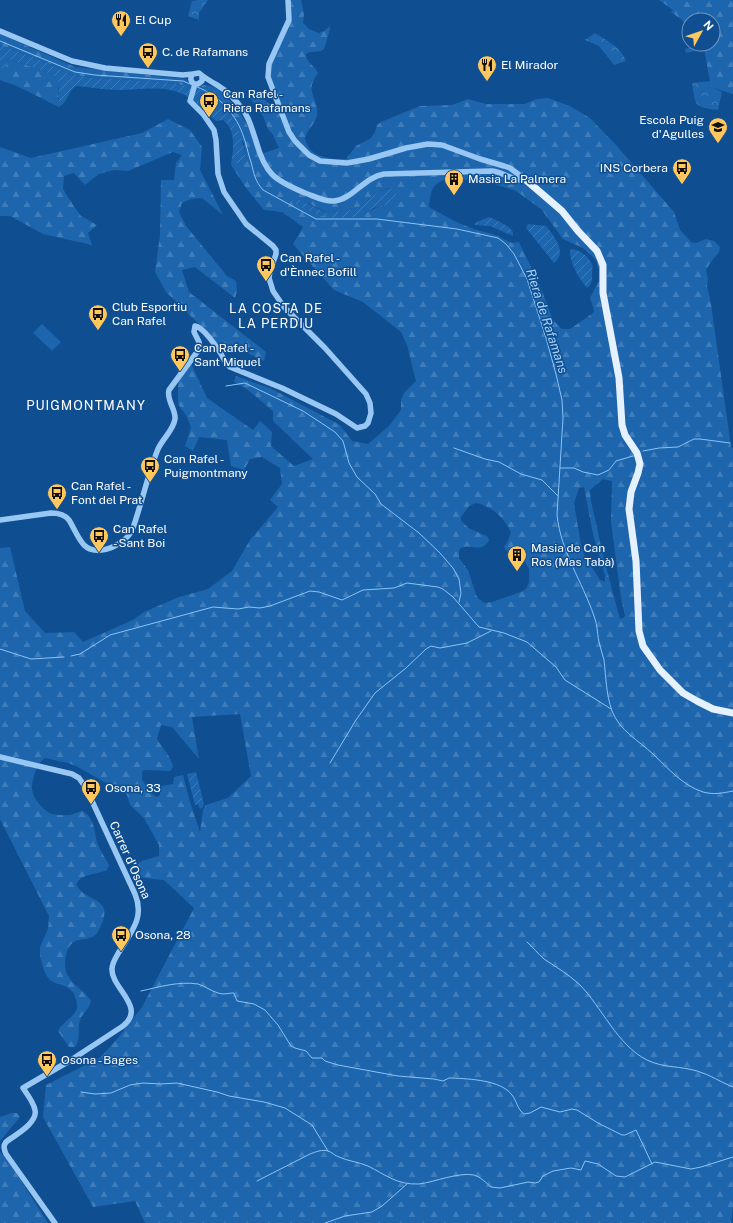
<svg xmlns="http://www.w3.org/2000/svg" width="733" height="1223" font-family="'Public Sans',sans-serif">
<defs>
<pattern id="forest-firs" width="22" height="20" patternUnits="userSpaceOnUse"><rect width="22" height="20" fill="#1d66ae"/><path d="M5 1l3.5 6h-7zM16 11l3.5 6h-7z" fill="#3f7dba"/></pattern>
<pattern id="park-crowns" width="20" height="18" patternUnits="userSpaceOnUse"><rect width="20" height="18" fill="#1d66ae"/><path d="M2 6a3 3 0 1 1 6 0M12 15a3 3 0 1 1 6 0" fill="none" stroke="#3f7dba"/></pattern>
<pattern id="garden-furrows" width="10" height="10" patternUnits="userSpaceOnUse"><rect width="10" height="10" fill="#1d66ae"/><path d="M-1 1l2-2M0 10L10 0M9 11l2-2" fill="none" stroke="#3f7dba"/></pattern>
</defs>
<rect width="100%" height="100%" fill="#0f4e90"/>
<path fill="#1d66ae" d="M42 324 61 342 52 351 33 333Z"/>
<path fill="url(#forest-firs)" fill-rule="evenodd" d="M286 0H301L304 14 303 23 309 29 319 33 324 31 330 26V29L324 49C320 53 312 50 306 54V56C308 64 316 67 318 73 303 94 319 96 317 115 316 123 307 130 305 138 308 157 330 160 346 159L356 146 371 138 375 132 377 125 381 122 420 106 452 105 468 99 486 104H525L537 99 548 98 570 106 590 118 616 145 674 212 680 230 691 242 696 243 706 239 714 241 720 247 719 252 710 263 706 270 708 279 707 286 711 304 731 447 733 448V1206L731 1223H145L135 1201 93 1207 43 1117 46 1085 101 1057 117 1039 142 1007 194 908 164 880 143 878C139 874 138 870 138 864L142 861 159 856V845L144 818 130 805 127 795 122 788 117 785 104 782 78 767 68 763 45 758C37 763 32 779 32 788 32 797 43 811 52 814 54 815 68 815 70 815 74 814 78 812 82 811 95 817 94 833 98 845 101 852 106 859 109 865L107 870C96 875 81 873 76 885 79 889 81 892 85 894 92 899 100 900 104 909 105 913 104 917 103 921 100 926 99 933 94 936 88 940 82 938 76 941 65 945 63 964 67 974 72 985 85 991 91 1001 89 1009 84 1012 81 1018 76 1028 82 1036 75 1047H69L58 1031C62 1023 71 1019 76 1011 78 1007 77 1003 76 999 71 983 60 987 50 980 46 976 43 969 42 963 36 946 44 942 48 928 49 924 48 920 49 916L0 819V548L10 547 25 611 45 633 74 632 83 642 133 620 144 612 179 597 208 589 232 571 250 540 278 507 270 500 282 484 280 468 262 457 250 459 244 470 231 466 227 440 199 437 193 451 185 446 191 427 186 415 178 404V371L188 357 207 398 253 430 260 421 272 432 271 446 294 466 313 459 273 421V411L248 390 234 382 236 376 272 389 340 425 352 441 368 444 389 426 401 410V400L404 393 416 381 407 345 401 332 363 302 334 290 293 244 303 227 282 212 264 210 246 188 231 165 247 161 244 143 206 93 197 89C200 87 202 85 205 85 222 85 245 117 250 131 253 139 256 147 258 155L279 148 273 135 268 129 263 116 249 97 250 92H255L272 106 277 104 267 78 287 20ZM447 179 481 180 516 191 541 209 563 239 583 248 591 255 596 260 599 270V281L590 298 594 310 593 313 570 329H562L553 320 540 286 519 242 512 243 493 234 476 230 454 221 429 207C431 191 431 184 447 179ZM388 188 393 189 387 205 378 207 361 215 310 212 297 204V199L310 204 328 213 336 211 344 212 359 207 380 191ZM603 479 612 481 611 522 621 598 625 616 623 618 620 619 618 612 603 555 591 501 590 490ZM584 487 593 534 605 576V582L600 580 584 555 581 545 574 503 579 488ZM476 503C492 506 504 518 511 532L508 541 504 547 506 550 524 560 529 569V582L526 589 521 592 492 602 485 603 479 599 476 595 468 570 459 558V550C468 540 481 556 489 540L487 536 470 529 461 521V517L469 506ZM240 714 251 776 228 798 206 805 203 810 200 832 190 802 183 775 174 777 173 784 162 786 160 788V795L157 797 153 795 142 780V772L144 770 170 771 173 767C170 754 163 750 157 739L161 725 172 727 199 759 192 717Z
M659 0H733V94L711 87 704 49 686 53 685 49 701 44H713V20H689V28L682 20 671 12 673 10Z
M0 34 75 67 186 79 190 85 187 86 165 82 95 78 69 74 46 62 0 45Z
M8 59C25 65 42 69 58 78V89L59 107 17 86 0 80V67L5 68Z
M168 119 190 130 202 147 200 170 223 215 202 198 191 199 182 203 179 212 186 226 227 276 236 281 237 291 235 298 195 267 182 270 189 292 266 352 264 361 239 349 216 343 200 325 166 292 155 272 160 235 161 180H174L176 163 182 155 173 152 128 171 114 170 99 174 85 185 74 173 64 176 63 189 73 205 81 216 97 225 88 233 92 245 43 234 10 216H0V147L31 158 142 133Z
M12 1113H17L20 1117 0 1141V1117Z
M0 1152 13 1168 48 1223H0Z"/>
<path fill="url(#park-crowns)" d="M198 0H208L199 13V20L188 16 192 1Z
M595 33C607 41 621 47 626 61L614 65 599 46 585 40Z
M711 81 712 87 722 92 718 110C693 107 696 106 692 83Z"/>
<path fill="url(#garden-furrows)" d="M0 45 46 62 69 74 95 78 165 82 187 86 190 85C201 90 214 96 222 105 237 121 243 140 247 161L231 165C233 150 237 131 223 120L216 121C207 113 199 104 188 97 167 84 142 90 119 90 105 90 90 87 76 86 67 92 69 101 59 107L58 78C42 69 25 65 8 59L5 69 0 67Z
M391 188 395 191 397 195 392 203C388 206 383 205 377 207 371 208 367 213 361 215 343 222 303 216 292 199L294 197 327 213 336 211 344 212 359 207 380 191Z
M489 217C498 221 507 224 513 232V236L490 226 475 225V223Z
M528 224 546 226C554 236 568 253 554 263L526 228Z
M572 249C580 250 588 256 592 264 593 267 592 271 592 274 592 280 592 284 587 288 578 277 570 264 570 250Z
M196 772 204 804 203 807 200 809 198 804 195 805 187 774Z"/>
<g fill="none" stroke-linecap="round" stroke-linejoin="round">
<path stroke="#8ac3f7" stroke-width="1" d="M0 41 75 72 95 75 183 81 190 84
M197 87C219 95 237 115 244 138 247 146 248 154 251 162 254 174 255 181 263 190L316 219H377L457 229 498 238 506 244 514 254 527 279 546 338 556 374 562 400 563 418 557 515C561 552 582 581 594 616 598 626 597 636 600 646 601 651 603 655 604 660 606 677 606 694 612 711 620 731 638 740 653 754 669 769 682 785 703 792 714 795 723 793 733 791
M226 386 245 383 303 411 335 432 343 441 349 463 357 477 375 494 381 504 419 533 440 553 453 568 459 579 461 593 459 602
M454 448 485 459 499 462 521 474 542 480 558 496
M643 451 659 448 678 447 694 439H700L730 443
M560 468H574L583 472 598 475 609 470 616 461 633 456
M0 649 31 659 64 657
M71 656 80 654 110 635 213 607 238 609 249 607 260 608 270 606 310 591 319 592 342 600 363 590 394 588 407 583 438 587 443 589 453 597 479 627 504 633 527 642 556 667 565 680 611 709
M330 763 356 720 375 693 406 668 426 649 431 646 440 648 467 643 491 631
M527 942C533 947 538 954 544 959 556 967 568 974 579 984 602 1007 617 1045 647 1060 663 1068 681 1066 697 1071 711 1075 720 1082 733 1087
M141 991C159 987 179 981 198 984 205 986 211 991 218 993 224 995 228 993 234 993L237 1001 254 1004 265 1010 278 1025 291 1046 295 1048 306 1051 312 1058H322L325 1061 338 1065 398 1076 434 1079 443 1081 449 1078H452C470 1079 501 1080 512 1095 517 1101 517 1109 524 1114L530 1113 541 1107 560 1112 572 1109 577 1110 598 1123 622 1135H625L636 1130 652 1164
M81 1092 95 1094 111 1093 130 1085 143 1083 161 1084 177 1083 217 1092 229 1096 264 1102 285 1108 312 1125 328 1151
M257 1181 310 1154C315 1152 323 1149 328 1151 332 1152 335 1156 339 1157 348 1161 358 1162 368 1166 386 1175 397 1185 419 1184 435 1182 458 1172 474 1175 481 1177 486 1183 491 1187L500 1188 528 1182 535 1183 539 1182 543 1176 553 1171 571 1168 581 1170 585 1161 598 1164 616 1176 625 1177 655 1162 691 1169 701 1167 733 1157
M325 1223 345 1216 372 1212 382 1206 407 1184"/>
<path stroke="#99c7f3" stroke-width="5.5" d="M288 0 289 20 269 64 268 77 289 132 295 141 309 155 320 161 347 163 369 159 406 148 428 144 442 145 480 159 504 166 510 168 526 180
M0 31 72 61 105 68 183 75 193 74
M202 77V81L198 84H194C190 81 190 77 193 74L199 73C205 78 210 81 217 85 227 91 236 100 243 110 250 119 252 130 256 141 265 174 274 180 305 193 314 196 324 202 334 201 352 200 364 177 384 174L492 171C504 172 514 182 526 180
M0 520 51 513C59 513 65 515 69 520 74 528 78 539 84 545 98 559 128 543 133 528 142 502 148 474 158 449 163 438 173 431 175 419 176 409 166 400 169 390L200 348 199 342 194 332 195 326C203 327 217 347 221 354 224 359 225 363 230 367L282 388 336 414 357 428 365 426 368 423 371 413 370 403 366 394 325 348 284 307 273 291 269 278 270 271 276 254V250L273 246 246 224 224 192 218 174 216 140 214 130 203 114 190 101 195 84
M0 757 72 774 79 778 86 788 135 894C145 918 131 932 119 952 116 957 112 963 112 969 111 988 147 1007 123 1026L71 1060 23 1088C27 1094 34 1103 35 1110 38 1123 15 1135 6 1142 3 1146 4 1149 6 1154L55 1223"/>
<path stroke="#e6f1ff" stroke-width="7" d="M526 180 562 211 578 231 597 251 603 265V293L619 378 622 425 625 435 637 453 640 464 638 473 631 492 629 509 636 561 639 631 643 646 660 670 683 693 697 701 713 709 733 713"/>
</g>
<defs>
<g id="restaurant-pin" transform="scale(1)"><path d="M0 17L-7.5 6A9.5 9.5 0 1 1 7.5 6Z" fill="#ffc75c" stroke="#0f4e90"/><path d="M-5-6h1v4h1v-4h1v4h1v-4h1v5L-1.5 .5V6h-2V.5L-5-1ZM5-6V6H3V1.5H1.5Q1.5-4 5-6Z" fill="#111"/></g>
<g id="bus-pin" transform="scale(1)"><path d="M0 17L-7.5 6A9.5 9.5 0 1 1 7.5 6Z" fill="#ffc75c" stroke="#0f4e90"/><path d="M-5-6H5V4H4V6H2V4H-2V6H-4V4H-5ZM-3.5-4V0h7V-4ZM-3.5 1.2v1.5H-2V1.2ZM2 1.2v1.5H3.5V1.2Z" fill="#111"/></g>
<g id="school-pin" transform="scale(1)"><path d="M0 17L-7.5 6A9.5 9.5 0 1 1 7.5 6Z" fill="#ffc75c" stroke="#0f4e90"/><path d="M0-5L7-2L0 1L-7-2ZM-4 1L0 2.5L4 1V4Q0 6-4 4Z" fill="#111"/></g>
<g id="building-pin" transform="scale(1)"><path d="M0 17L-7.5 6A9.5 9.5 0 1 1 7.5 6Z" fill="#ffc75c" stroke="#0f4e90"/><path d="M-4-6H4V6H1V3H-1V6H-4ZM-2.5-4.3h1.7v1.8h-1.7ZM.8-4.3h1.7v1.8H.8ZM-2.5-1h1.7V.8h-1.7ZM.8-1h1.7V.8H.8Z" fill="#111"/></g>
</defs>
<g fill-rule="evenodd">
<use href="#restaurant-pin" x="121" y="20"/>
<use href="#bus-pin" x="148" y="52"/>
<use href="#restaurant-pin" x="487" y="65"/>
<use href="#bus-pin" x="209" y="101"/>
<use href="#school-pin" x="718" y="127"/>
<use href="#bus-pin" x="682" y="168"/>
<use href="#building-pin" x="454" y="179"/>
<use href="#bus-pin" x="266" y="265"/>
<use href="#bus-pin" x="98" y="314"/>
<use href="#bus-pin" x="180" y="355"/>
<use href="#bus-pin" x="150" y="466"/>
<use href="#bus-pin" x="57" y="493"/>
<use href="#bus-pin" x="99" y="536"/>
<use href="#building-pin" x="517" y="555"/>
<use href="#bus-pin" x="91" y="788"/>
<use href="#bus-pin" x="121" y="935"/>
<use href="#bus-pin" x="47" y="1060"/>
</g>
<g text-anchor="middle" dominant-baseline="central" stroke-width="3" stroke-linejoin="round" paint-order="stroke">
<g font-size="12" fill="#fff" stroke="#0f4e90" text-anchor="start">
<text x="135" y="20">El Cup</text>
<text x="162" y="52">C. de Rafamans</text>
<text x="501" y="65">El Mirador</text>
<text x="223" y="94">Can Rafel -<tspan x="223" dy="14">Riera Rafamans</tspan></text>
<text x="704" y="120" text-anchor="end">Escola Puig<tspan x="704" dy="14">d'Agulles</tspan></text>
<text x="668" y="168" text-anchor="end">INS Corbera</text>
<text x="468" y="179">Masia La Palmera</text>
<text x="280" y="258">Can Rafel -<tspan x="280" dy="14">d'Ènnec Bofill</tspan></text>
<text x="112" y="307">Club Esportiu<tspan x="112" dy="14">Can Rafel</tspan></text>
<text x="194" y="348">Can Rafel -<tspan x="194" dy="14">Sant Miquel</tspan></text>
<text x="164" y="459">Can Rafel -<tspan x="164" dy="14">Puigmontmany</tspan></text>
<text x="71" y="486">Can Rafel -<tspan x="71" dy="14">Font del Prat</tspan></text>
<text x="113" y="529">Can Rafel<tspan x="113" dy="14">- Sant Boi</tspan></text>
<text x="531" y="548">Masia de Can<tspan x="531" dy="14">Ros (Mas Tabà)</tspan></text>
<text x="105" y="788">Osona, 33</text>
<text x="135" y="935">Osona, 28</text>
<text x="61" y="1060">Osona - Bages</text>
</g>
<g font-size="12" fill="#fff" stroke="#0f4e90">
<text transform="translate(130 860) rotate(66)">Carrer d'Osona</text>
</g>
<g font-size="13" letter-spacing="1" fill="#fff" stroke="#0f4e90">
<text x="276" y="308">LA COSTA DE<tspan x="276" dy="15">LA PERDIU</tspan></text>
<text x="86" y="405">PUIGMONTMANY</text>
</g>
<g font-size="13" font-style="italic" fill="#a5d1fa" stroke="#0f4e90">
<text transform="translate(547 321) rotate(72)">Riera de Rafamans</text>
</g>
</g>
<g transform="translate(701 32) rotate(50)"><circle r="19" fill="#0f4e90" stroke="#6f95bc"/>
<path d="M0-3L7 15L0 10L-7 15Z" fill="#ffc75c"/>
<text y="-6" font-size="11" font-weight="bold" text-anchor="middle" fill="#ffffff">N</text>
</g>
</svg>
